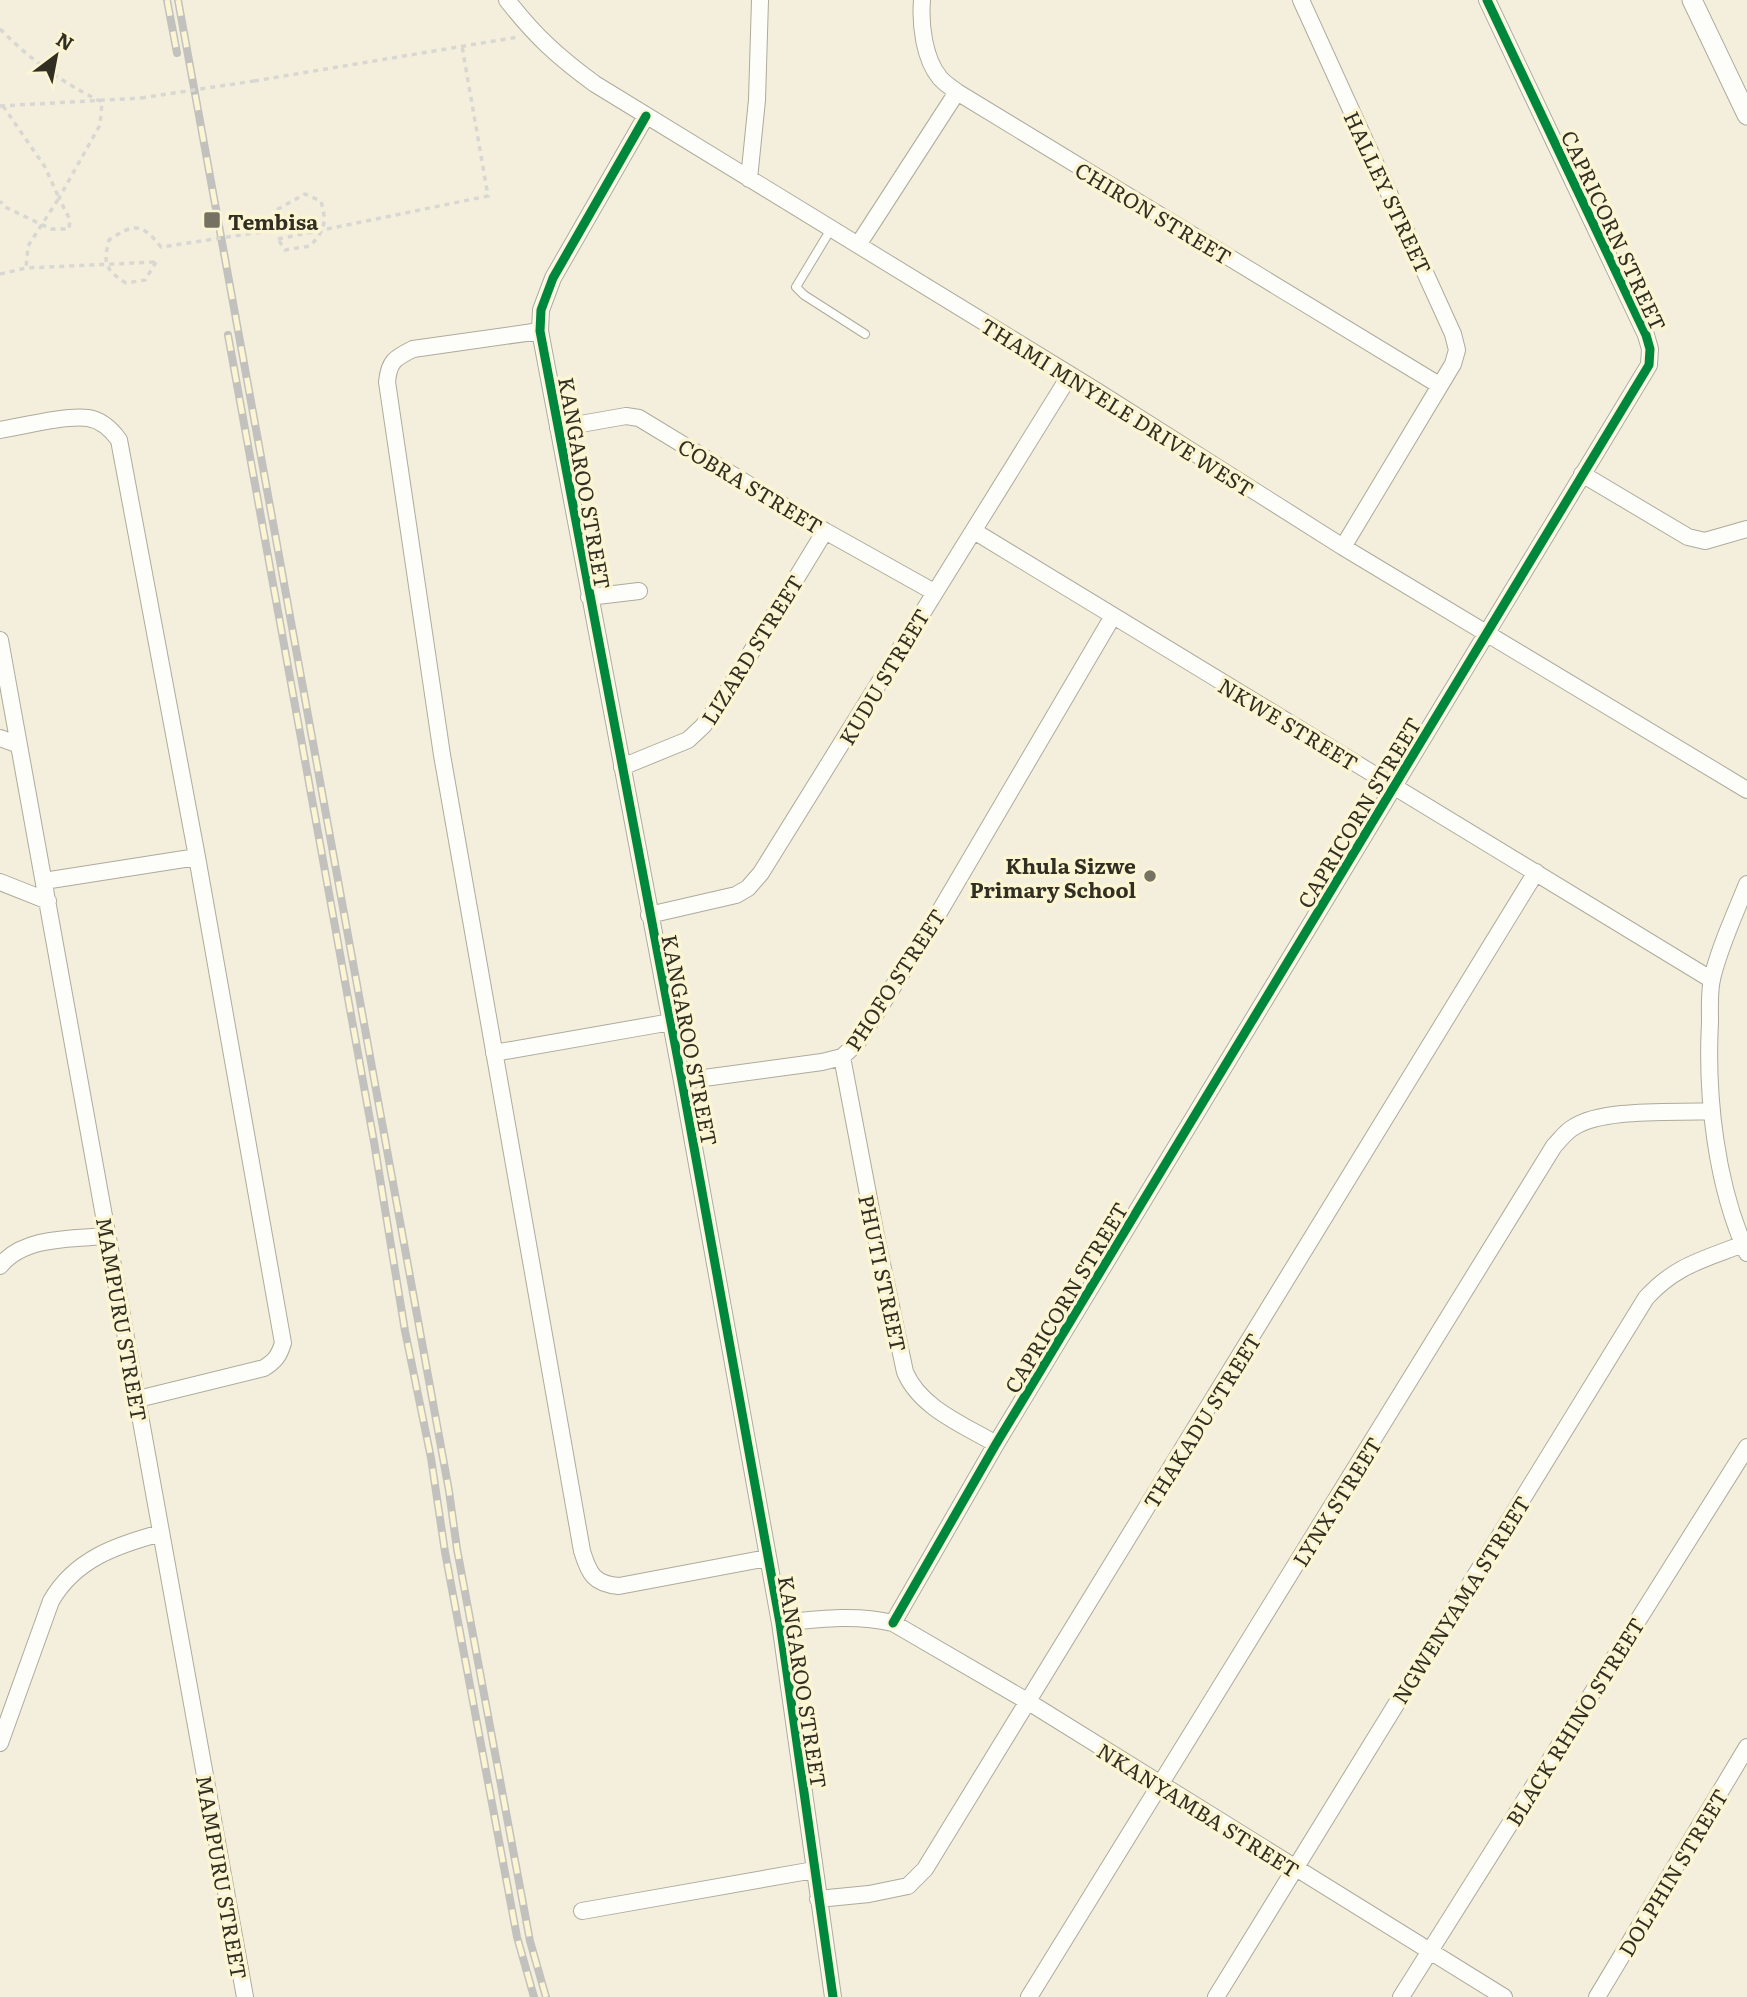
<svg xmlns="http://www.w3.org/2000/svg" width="1747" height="1997" font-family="Literata,serif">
<rect width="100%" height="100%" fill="#f3efdc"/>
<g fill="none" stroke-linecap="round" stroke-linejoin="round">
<g stroke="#aeab9c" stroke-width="10">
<path id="service" d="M831 229 796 287 804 295 865 334"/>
</g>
<g stroke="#aeab9c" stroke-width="18">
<path id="minor" d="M507 0C535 36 558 57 595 84L1095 390 1343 547 1747 790
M922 0C920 24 924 59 940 78 944 83 952 88 957 92L1439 385
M1301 0 1453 334 1457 350 1453 364 1343 547
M646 116 553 278 541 310 540 331 682 1081 780 1623 833 1997
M749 179 757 100 760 0
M858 245 957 92
M540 331 413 349C395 358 389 361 387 382L442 755 582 1551C589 1574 594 1584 619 1586L767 1558
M558 428 626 416 639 418 825 531 934 592
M0 430C23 426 66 415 88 418 102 420 111 429 119 440L197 857 283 1343C279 1356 275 1361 264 1368L138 1399
M1582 474 1688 537 1705 541 1747 529
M974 531 1712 980
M589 597 639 591
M0 640 245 1997
M0 738 19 745
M622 767 688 740 703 726 722 700 825 531
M44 881 197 857
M0 882 48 901
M1747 884C1735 914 1719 948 1712 979 1709 993 1710 1008 1710 1022 1706 1096 1716 1185 1747 1253
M649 915 736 895 748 888 761 873 1070 375
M494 1053 671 1022
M842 1057 876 1236 905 1372C920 1408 964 1425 996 1444
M682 1081 822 1062 842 1057 857 1043 924 938 1113 616
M0 1266C24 1236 73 1239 107 1236
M780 1623C818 1619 855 1614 893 1623L1027 1701 1504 1997
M893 1623 996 1444 1649 365 1650 349 1646 335 1487 0
M0 1743 51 1601C75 1559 117 1545 161 1533
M818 1899 869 1894 908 1886 925 1869 1536 872
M582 1911 814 1870
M1029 1997 1554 1146C1560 1140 1566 1131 1574 1127 1603 1108 1674 1113 1711 1111
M1216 1997 1646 1298C1676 1265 1703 1260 1743 1244
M1401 1997 1747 1447
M1597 1997 1747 1747"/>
</g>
<g stroke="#aeab9c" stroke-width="21">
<path id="tertiary" d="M1692 0 1747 115"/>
</g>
<path stroke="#d8d7d2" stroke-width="3.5" stroke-dasharray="5 5" stroke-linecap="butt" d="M0 29C32 61 61 82 102 102L100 125 59 198 70 220 69 229H51L5 207 0 201
M254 81 518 37
M0 106 141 98
M3 106 45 167 59 198 28 246 26 268
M278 239 488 196 462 46
M0 274 26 268 156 262"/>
<use href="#service" stroke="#fdfdfa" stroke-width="8"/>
<use href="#minor" stroke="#fdfdfa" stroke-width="16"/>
<use href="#tertiary" stroke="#fdfdfa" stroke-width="19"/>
<g stroke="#c2c1bd" stroke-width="8">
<path id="rail" d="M167 0 177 53
M178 0 449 1491 457 1549 530 1941 546 1997
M228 335 374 1142 405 1331 431 1458 445 1552 517 1937 534 1997"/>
</g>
<use href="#rail" stroke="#fcf5d3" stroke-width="5" stroke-dasharray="16" stroke-linecap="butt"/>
<path stroke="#d8d7d2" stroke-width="3.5" stroke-dasharray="5 5" stroke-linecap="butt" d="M141 98 254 81
M156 262 145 280 126 283C105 270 103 263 109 240 134 223 142 223 161 247L275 230 278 209 305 194 321 201C327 223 325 230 310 246L285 250 278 239"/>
<g stroke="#fcf5d3" stroke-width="13">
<path id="cycleway" d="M646 116 553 278 541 310 540 331 682 1081 780 1623 833 1997
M893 1623 996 1444 1649 365 1650 349 1646 335 1487 0"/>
</g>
<use href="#cycleway" stroke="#00873e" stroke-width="9"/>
</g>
<g fill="#757263" stroke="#fcf5d3" stroke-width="2.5">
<rect x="203" y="211" width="18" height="18" rx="3.5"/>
<circle cx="1150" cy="876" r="7"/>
</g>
<g text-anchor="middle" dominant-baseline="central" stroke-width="7" stroke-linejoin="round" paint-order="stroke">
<g font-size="21" fill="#312f22" stroke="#fcf5d3">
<text transform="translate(1389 192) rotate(65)">HALLEY STREET</text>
<text transform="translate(1154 212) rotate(31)">CHIRON STREET</text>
<text transform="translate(1615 230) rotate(65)">CAPRICORN STREET</text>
<text transform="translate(1118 406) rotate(32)">THAMI MNYELE DRIVE WEST</text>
<text transform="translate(586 483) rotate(80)">KANGAROO STREET</text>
<text transform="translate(751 485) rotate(31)">COBRA STREET</text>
<text transform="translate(751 649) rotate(-58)">LIZARD STREET</text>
<text transform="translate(883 676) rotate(-59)">KUDU STREET</text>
<text transform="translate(1289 723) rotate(31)">NKWE STREET</text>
<text transform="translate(1358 812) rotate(-59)">CAPRICORN STREET</text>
<text transform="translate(894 979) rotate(-57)">PHOFO STREET</text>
<text transform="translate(691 1040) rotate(79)">KANGAROO STREET</text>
<text transform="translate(884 1273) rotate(78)">PHUTI STREET</text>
<text transform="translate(1065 1297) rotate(-59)">CAPRICORN STREET</text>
<text transform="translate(123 1319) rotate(80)">MAMPURU STREET</text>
<text transform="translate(1201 1420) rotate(-58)">THAKADU STREET</text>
<text transform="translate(1336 1501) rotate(-58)">LYNX STREET</text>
<text transform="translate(1460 1599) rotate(-58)">NGWENYAMA STREET</text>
<text transform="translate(804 1682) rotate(81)">KANGAROO STREET</text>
<text transform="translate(1574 1721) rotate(-58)">BLACK RHINO STREET</text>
<text transform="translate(1199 1809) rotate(32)">NKANYAMBA STREET</text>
<text transform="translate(1672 1872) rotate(-59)">DOLPHIN STREET</text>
<text transform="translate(223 1877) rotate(80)">MAMPURU STREET</text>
</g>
<g font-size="21" font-weight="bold" fill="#312f22" stroke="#fcf5d3" text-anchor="start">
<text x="228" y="220">Tembisa</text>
<text x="1136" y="864" text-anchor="end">Khula Sizwe<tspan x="1136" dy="24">Primary School</tspan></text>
</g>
</g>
<g transform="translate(56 56) rotate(32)" stroke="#fcf5d3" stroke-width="5" paint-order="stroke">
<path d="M0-5L12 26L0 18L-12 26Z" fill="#312f22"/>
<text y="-10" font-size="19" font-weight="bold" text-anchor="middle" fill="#312f22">N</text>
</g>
</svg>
